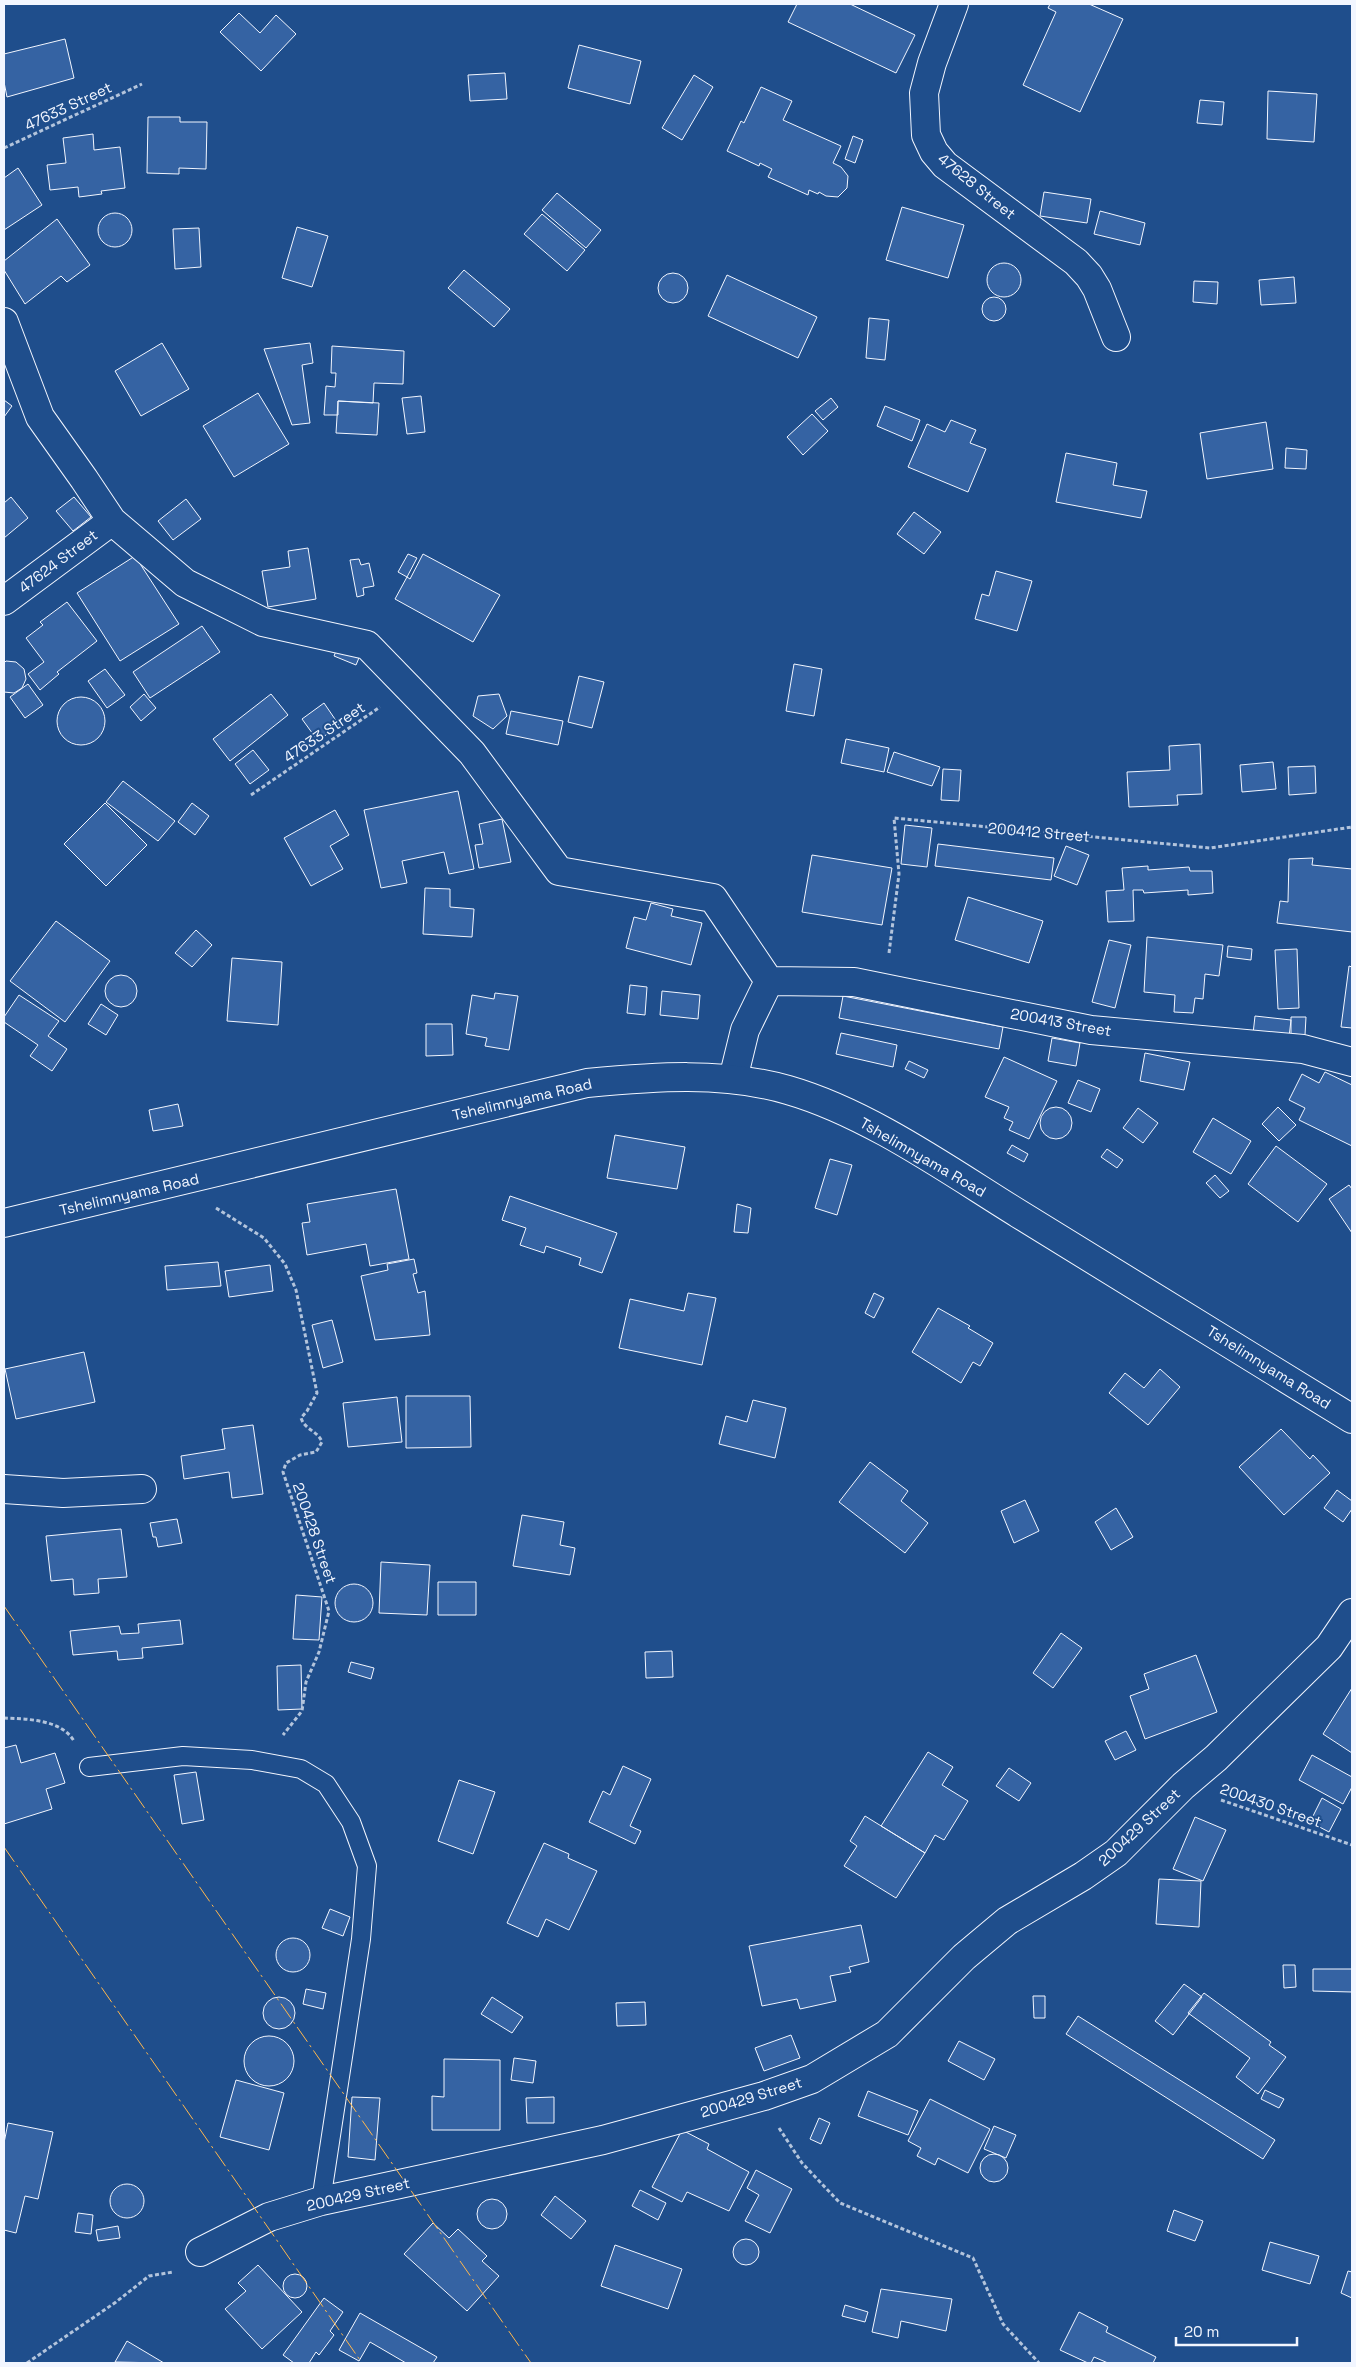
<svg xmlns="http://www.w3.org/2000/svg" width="1356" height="2367" font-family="'Space Grotesk',sans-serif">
<rect width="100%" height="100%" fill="#1f4e8c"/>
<path fill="#3563a3" stroke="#f2f6ff" d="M797 4H850L915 35 896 73 788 22Z
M1050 4H1089L1123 19 1080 112 1023 85 1056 12 1048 8Z
M239 13 260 33 276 15 296 34 261 71 220 32Z
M65 39 74 78 7 97 4 82V54Z
M579 45 641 61 630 104 568 88Z
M505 73 507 99 470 101 468 75Z
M694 75 713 87 682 140 662 128Z
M761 87 792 101 783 120 841 146 833 163 841 167 848 176 847 188 838 197 826 196 819 192 818 194 809 190 808 195 768 177 772 169 760 163 759 166 727 151 741 121 744 123Z
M1268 91 1317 94 1314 142 1267 139Z
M1200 100 1224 102 1222 125 1197 123Z
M148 117H180V122H207L206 169 179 168V174L147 173Z
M93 134 94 150 120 147 125 188 101 191 102 194 79 197 78 187 50 190 47 165 66 163 63 138Z
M853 136 863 140 855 163 845 159Z
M18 168 42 205 4 230V178Z
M1044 192 1091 199 1087 223 1040 216Z
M557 193 601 230 586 248 542 210Z
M902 207 964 225 948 278 886 260Z
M1100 211 1145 223 1140 245 1094 234Z
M98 230a17 17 0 1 1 34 0a17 17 0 1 1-34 0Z
M542 214 585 250 567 271 524 234Z
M57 219 90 265 67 282 61 276 25 304 4 270V261Z
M297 227 328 236 312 287 282 278Z
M199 228 201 267 175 269 173 229Z
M987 280a17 17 0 1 1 34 0a17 17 0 1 1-34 0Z
M464 270 510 309 494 327 448 288Z
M658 288a15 15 0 1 1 30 0a15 15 0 1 1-30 0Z
M727 275 817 317 798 358 708 316Z
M1294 277 1296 303 1261 305 1259 280Z
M1194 281 1218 282 1217 304 1193 302Z
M982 309a12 12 0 1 1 24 0a12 12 0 1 1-24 0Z
M869 318 889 320 885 360 866 358Z
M162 343 189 389 141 416 115 371Z
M310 343 313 363 302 365 310 423 292 425 264 349Z
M332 346 404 351 403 384 374 383 373 403 338 401V415H324L326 386 335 387 336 373H331Z
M258 393 289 444 234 477 203 426Z
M421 396 425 432 407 434 402 398Z
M831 398 838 407 823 420 815 411Z
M4 400 12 406 4 417Z
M338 401 379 403 377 435 336 433Z
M885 406 920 420 912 441 877 426Z
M812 414 828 431 803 455 787 437Z
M951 420 976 430 970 443 986 449 968 492 908 467 927 424 945 432Z
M1266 422 1273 469 1207 479 1200 433Z
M1286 448 1307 450 1306 469 1285 468Z
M1066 453 1117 463 1113 485 1147 491 1141 518 1056 502Z
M11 497 28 518 4 538V503Z
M74 497 91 517 73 531 56 511Z
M186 499 201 519 173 540 158 521Z
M914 512 941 532 924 554 897 534Z
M308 548 316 599 268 607 262 571 290 567 288 551Z
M408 554 417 558 407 577 398 572Z
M423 554 500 595 473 642 395 599 407 577 410 579Z
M135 556 179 624 120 661 77 593Z
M359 559 361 565 369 563 374 586 363 588 364 595 357 597 350 560Z
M996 571 1032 581 1017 631 975 619 982 594 989 596Z
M67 602 97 641 57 672 59 674 40 690 28 674 44 662 26 638 43 625 40 622Z
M202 626 220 652 150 698 133 672Z
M339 644 361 653 356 665 334 656Z
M6 661 16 662 24 669 26 679 22 688 14 693 4 692V663Z
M794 664 822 669 814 716 786 711Z
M105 669 125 695 107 708 88 681Z
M579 676 604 682 592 728 568 722Z
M28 684 43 705 25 718 10 697Z
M144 694 156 708 141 721 130 707Z
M271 694 288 715 230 761 213 739Z
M499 694 507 716 493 729 473 716 478 696Z
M57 721a24 24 0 1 1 48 0a24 24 0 1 1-48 0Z
M324 703 339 725 318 741 302 719Z
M511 711 563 721 558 745 506 734Z
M846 739 889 748 884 772 841 763Z
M1200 744 1202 794 1177 795 1178 805 1129 807 1127 772 1170 770 1169 746Z
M253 750 269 770 250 784 235 764Z
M894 752 940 767 932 786 887 772Z
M1273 762 1276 789 1242 792 1240 765Z
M1315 766 1316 793 1289 795 1288 767Z
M943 769 961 770 959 801 941 800Z
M123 781 175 821 158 841 106 802Z
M458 791 474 869 449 874 444 852 402 861 407 883 381 888 364 810Z
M105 803 147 845 106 886 64 844Z
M192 803 209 816 195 835 178 822Z
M335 810 349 835 330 846 343 869 311 886 284 838Z
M502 819 511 862 479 868 475 845 483 844 479 824Z
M905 825 932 828 927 867 901 864Z
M938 844 1054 858 1051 880 935 866Z
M1066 846 1089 855 1077 885 1054 876Z
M812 855 892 868 882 925 802 912Z
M1313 858 1312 865 1352 869V932L1277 923 1280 901 1288 902 1289 859Z
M1148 866V870L1189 867 1190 871H1212L1213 893 1188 895V890L1144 893 1143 890H1133L1134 921 1108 922 1106 891 1124 890 1122 868Z
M425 888 450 889V907L474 909 472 937 423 934Z
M968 897 1043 921 1029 963 955 940Z
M651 903 673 909 671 916 702 923 691 965 626 948 634 917 646 920Z
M56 921 110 961 65 1022 10 981Z
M196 930 212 945 192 967 175 953Z
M1147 937 1223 945 1219 976 1205 974 1203 999 1195 998 1193 1013 1174 1012 1175 995 1144 992Z
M1109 940 1131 945 1115 1008 1092 1002Z
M1228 946 1252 949 1251 960 1227 957Z
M1297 949 1299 1008 1278 1009 1275 950Z
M232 958 282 962 278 1025 227 1021Z
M1349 966 1352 967V1028L1341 1027Z
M105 991a16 16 0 1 1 32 0a16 16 0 1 1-32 0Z
M630 985 647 987 645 1015 627 1013Z
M662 991 700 995 698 1019 660 1015Z
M495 993 518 996 509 1050 485 1046 487 1038 466 1034 472 995 494 999Z
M19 995 59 1021 48 1036 67 1049 52 1071 30 1056 38 1045 4 1022V1017Z
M843 996 1003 1027 999 1049 839 1018Z
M101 1004 118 1015 106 1035 88 1024Z
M1255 1016 1291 1020 1289 1037 1253 1034Z
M1291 1017H1306L1305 1035 1291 1034Z
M426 1024H452L453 1055 426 1056Z
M841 1033 897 1045 893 1067 836 1054Z
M1052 1038 1080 1043 1076 1066 1048 1061Z
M1145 1053 1190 1062 1184 1090 1140 1081Z
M1004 1057 1057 1081 1029 1139 1009 1130 1013 1122 1004 1118 1009 1107 985 1097Z
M909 1061 928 1070 924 1078 905 1069Z
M1325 1072 1352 1085V1146L1299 1120 1305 1108 1289 1100 1302 1074 1319 1083Z
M1078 1080 1100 1089 1091 1112 1068 1103Z
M178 1104 183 1126 153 1131 149 1110Z
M1040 1123a16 16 0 1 1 32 0a16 16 0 1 1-32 0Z
M1278 1107 1296 1125 1279 1141 1262 1124Z
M1138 1108 1158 1123 1143 1143 1123 1128Z
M1213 1118 1251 1141 1231 1174 1193 1152Z
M615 1135 685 1147 677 1189 607 1178Z
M1012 1145 1028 1154 1024 1162 1007 1153Z
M1276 1146 1327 1184 1298 1222 1248 1184Z
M1107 1149 1123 1160 1117 1168 1101 1157Z
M830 1159 852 1165 837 1215 815 1208Z
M1215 1175 1229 1191 1220 1198 1206 1183Z
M1349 1185 1352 1189V1233L1329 1199Z
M396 1189 409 1259 370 1266 366 1244 307 1255 302 1223 310 1222 307 1204Z
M510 1196 617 1233 602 1273 579 1265 581 1258 546 1246 544 1253 520 1245 526 1228 502 1220Z
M737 1204 751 1208 748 1233 734 1232Z
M414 1259 417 1273 413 1274 418 1293 425 1291 430 1335 375 1340 361 1276 388 1270 387 1264Z
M218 1262 221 1286 167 1290 165 1266Z
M270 1265 273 1291 229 1297 225 1271Z
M688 1293 716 1298 702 1365 619 1348 630 1299 684 1311Z
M874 1293 884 1298 874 1318 865 1313Z
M938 1308 970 1326 968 1328 993 1343 980 1366 973 1362 961 1383 912 1352Z
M332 1320 343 1362 323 1368 312 1325Z
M84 1352 95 1402 16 1419 5 1369Z
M1160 1369 1180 1387 1148 1425 1109 1393 1125 1373 1144 1388Z
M406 1396H470L471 1447 406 1448Z
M397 1397 402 1442 348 1447 343 1403Z
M753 1400 786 1408 775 1458 719 1444 726 1416 747 1422Z
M253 1425 263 1494 232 1498 229 1472 184 1479 181 1456 225 1449 222 1429Z
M1281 1429 1310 1459 1313 1455 1330 1473 1284 1515 1239 1467Z
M870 1462 908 1491 901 1501 928 1523 905 1553 839 1502Z
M1337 1490 1352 1501V1509L1343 1522 1324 1508Z
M1025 1500 1039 1531 1014 1543 1001 1511Z
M1116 1508 1133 1537 1111 1550 1095 1522Z
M522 1515 564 1522 560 1545 575 1548 570 1575 513 1566Z
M177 1519 182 1543 158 1547 156 1537H153L150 1523Z
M121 1529 127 1577 98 1579 99 1593 74 1595 73 1579 51 1581 46 1536Z
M381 1562 430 1565 427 1615 379 1613Z
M438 1582H476V1615H438Z
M335 1603a19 19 0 1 1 38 0a19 19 0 1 1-38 0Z
M296 1595 322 1597 319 1640 293 1639Z
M180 1620 183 1644 142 1648 143 1658 118 1660 117 1651 73 1655 70 1631 119 1626 121 1634 139 1633 138 1624Z
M1061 1633 1082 1648 1053 1688 1033 1673Z
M672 1651 673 1677 646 1678 645 1652Z
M1196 1655 1217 1712 1145 1739 1130 1696 1149 1689 1144 1674Z
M351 1662 374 1668 371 1679 348 1672Z
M301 1665 302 1709 278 1710 277 1666Z
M1352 1688V1753L1323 1734Z
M1126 1731 1136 1750 1115 1760 1105 1741Z
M16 1745 21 1763 55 1753 65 1783 46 1789 52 1809 4 1824V1748Z
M928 1752 953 1767 942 1785 968 1801 944 1840 935 1835 925 1853 881 1826Z
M1312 1755 1352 1777V1787L1343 1804 1299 1780Z
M623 1766 651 1779 630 1826 641 1831 635 1844 589 1822 603 1791 610 1795Z
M1009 1768 1031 1783 1019 1801 996 1786Z
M196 1772 204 1820 182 1824 174 1775Z
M459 1780 495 1792 473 1854 438 1841Z
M1322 1798 1341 1809 1329 1832 1310 1822Z
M865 1816 925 1853 896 1898 844 1866 857 1846 850 1841Z
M1195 1817 1226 1830 1203 1881 1173 1869Z
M544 1843 569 1854 568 1858 597 1871 569 1930 546 1919 538 1937 507 1923Z
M1159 1879 1201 1881 1199 1927 1156 1924Z
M330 1909 350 1917 343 1936 322 1928Z
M861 1925 869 1962 849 1967 851 1972 830 1976 836 2001 800 2009 797 1999 762 2006 749 1946Z
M276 1955a17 17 0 1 1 34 0a17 17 0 1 1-34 0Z
M1283 1965H1295L1296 1987 1284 1988Z
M1313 1969H1352V1992L1313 1991Z
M1184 1984 1202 1997 1173 2035 1155 2021Z
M306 1989 326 1993 323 2009 303 2004Z
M1204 1993 1271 2042 1269 2045 1286 2057 1258 2094 1236 2077 1250 2058 1188 2013Z
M1033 1996H1045V2018H1034Z
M492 1997 523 2017 512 2033 481 2014Z
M263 2013a16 16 0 1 1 32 0a16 16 0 1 1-32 0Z
M645 2002 646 2025 617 2026 616 2003Z
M1078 2016 1275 2140 1263 2159 1066 2034Z
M791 2035 800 2058 764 2071 755 2048Z
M244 2061a25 25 0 1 1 50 0a25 25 0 1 1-50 0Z
M959 2041 995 2059 984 2080 948 2061Z
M514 2058 536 2061 533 2083 511 2080Z
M444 2059 500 2060V2130H432V2096L444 2097Z
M236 2080 284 2093 269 2150 220 2137Z
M1265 2090 1284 2099 1279 2108 1261 2099Z
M868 2091 918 2111 908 2135 858 2116Z
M352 2097 380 2098 375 2160 348 2157Z
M554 2097V2123H527L526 2098Z
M930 2099 990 2129 968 2173 938 2158 935 2165 917 2156 921 2148 908 2141Z
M819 2118 830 2123 821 2144 810 2139Z
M8 2123 53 2132 38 2199 25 2196 16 2233 4 2230V2143Z
M994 2126 1016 2135 1006 2158 984 2149Z
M682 2130 709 2144 707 2149 749 2172 729 2211 687 2192 682 2202 652 2187Z
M980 2168a14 14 0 1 1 28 0a14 14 0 1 1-28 0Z
M756 2170 792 2189 770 2233 745 2221 759 2195 747 2188Z
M110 2201a17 17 0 1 1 34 0a17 17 0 1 1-34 0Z
M640 2190 666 2203 658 2220 632 2206Z
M555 2196 586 2221 571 2239 541 2215Z
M477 2214a15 15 0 1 1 30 0a15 15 0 1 1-30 0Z
M1174 2210 1203 2221 1195 2241 1167 2231Z
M78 2213 93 2215 91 2234 75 2232Z
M433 2223 449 2238 458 2229 487 2256 482 2261 499 2276 467 2311 404 2254Z
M118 2226 120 2238 98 2241 96 2230Z
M733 2252a13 13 0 1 1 26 0a13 13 0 1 1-26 0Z
M1270 2242 1319 2256 1310 2284 1262 2270Z
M615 2245 682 2269 668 2309 601 2286Z
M258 2265 302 2312 262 2349 225 2309 246 2291 238 2283Z
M1348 2271 1352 2272V2298L1341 2293Z
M283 2286a12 12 0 1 1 24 0a12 12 0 1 1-24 0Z
M881 2289 952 2299 946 2331 901 2321 898 2338 872 2332Z
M324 2298 343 2312 330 2331 334 2335 319 2355 316 2352 309 2363H294L283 2355Z
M845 2305 868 2312 865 2322 842 2316Z
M1079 2312 1108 2327 1106 2332 1156 2357 1153 2363H1108L1094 2357 1091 2363H1088L1060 2350Z
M360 2313 437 2357 433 2363H406L370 2342 359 2361 339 2350Z
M127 2341 164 2363 115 2362Z"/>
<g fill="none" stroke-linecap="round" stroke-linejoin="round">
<g stroke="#f2f6ff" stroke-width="20">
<path id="lane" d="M89 1767 183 1756 252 1760 301 1769 326 1784 351 1822 367 1866 361 1939 321 2201"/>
</g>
<g stroke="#f2f6ff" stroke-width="30">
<path id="street" d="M954 4 932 63 924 93 926 135 934 152 945 165 1076 262 1089 276 1097 289 1116 337
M4 322 40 417 84 479 112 521 185 583 263 622 367 645 472 753 559 871 713 898 769 981
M4 601 112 521
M769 981 854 982 1091 1030 1303 1049 1352 1062
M733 1079 745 1030 769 981
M4 1489 63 1493 142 1489
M200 2252 269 2217 321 2201 603 2140 764 2096 812 2079 887 2034 964 1957 1007 1921 1083 1876 1116 1853 1183 1786 1216 1758 1329 1647 1352 1613"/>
</g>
<g stroke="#f2f6ff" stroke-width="30">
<path id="secondary" d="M4 1223 587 1083C654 1077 722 1071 788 1090 868 1113 948 1170 1019 1214 1130 1282 1241 1351 1352 1419"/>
</g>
<path stroke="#b3c4dc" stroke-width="3" stroke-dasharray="4 2.5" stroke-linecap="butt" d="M4 148 142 84
M251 795 380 707
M889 953 899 874 894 818 1210 848 1352 827
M216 1208 264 1238 285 1264 296 1290 317 1393 307 1411 301 1418C305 1430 318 1431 322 1442L316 1452 300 1455 286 1463 283 1472 329 1611 319 1652 306 1682 302 1711 283 1735
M4 1718C26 1719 61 1719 74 1741
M1221 1800 1352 1845
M779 2128 802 2163 840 2203 973 2258 1003 2324 1039 2363
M27 2363 116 2302 149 2276 173 2272"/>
<use href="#lane" stroke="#1f4e8c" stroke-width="18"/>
<use href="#street" stroke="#1f4e8c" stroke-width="28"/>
<use href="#secondary" stroke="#1f4e8c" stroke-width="28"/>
<path stroke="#ffb74d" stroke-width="1" stroke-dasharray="18 4 2.5 4" stroke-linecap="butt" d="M4 1606 531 2363
M4 1847 362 2363"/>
</g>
<g text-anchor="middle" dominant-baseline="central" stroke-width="4" stroke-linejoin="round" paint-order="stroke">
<g font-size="15" fill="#f2f6ff" stroke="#1f4e8c">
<text transform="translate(68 106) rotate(-25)">47633 Street</text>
<text transform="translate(977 186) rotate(39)">47628 Street</text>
<text transform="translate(58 561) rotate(-37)">47624 Street</text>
<text transform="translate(324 732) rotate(-34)">47633 Street</text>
<text transform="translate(1039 832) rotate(5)">200412 Street</text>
<text transform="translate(1061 1022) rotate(10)">200413 Street</text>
<text transform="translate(522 1099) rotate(-13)">Tshelimnyama Road</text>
<text transform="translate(923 1157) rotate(30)">Tshelimnyama Road</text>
<text transform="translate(129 1194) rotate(-13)">Tshelimnyama Road</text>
<text transform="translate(1269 1367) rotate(32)">Tshelimnyama Road</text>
<text transform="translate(315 1533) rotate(71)">200428 Street</text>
<text transform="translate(1271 1805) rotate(19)">200430 Street</text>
<text transform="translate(1139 1827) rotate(-43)">200429 Street</text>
<text transform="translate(751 2097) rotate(-17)">200429 Street</text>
<text transform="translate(358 2194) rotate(-13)">200429 Street</text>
</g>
</g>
<rect width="1356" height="2367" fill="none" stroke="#f2f6ff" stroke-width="10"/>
<path d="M1176 2337v8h121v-8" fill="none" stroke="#f2f6ff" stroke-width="2.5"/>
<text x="1184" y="2337" font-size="15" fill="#f2f6ff" stroke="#1f4e8c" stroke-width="4" paint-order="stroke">20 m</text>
</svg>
